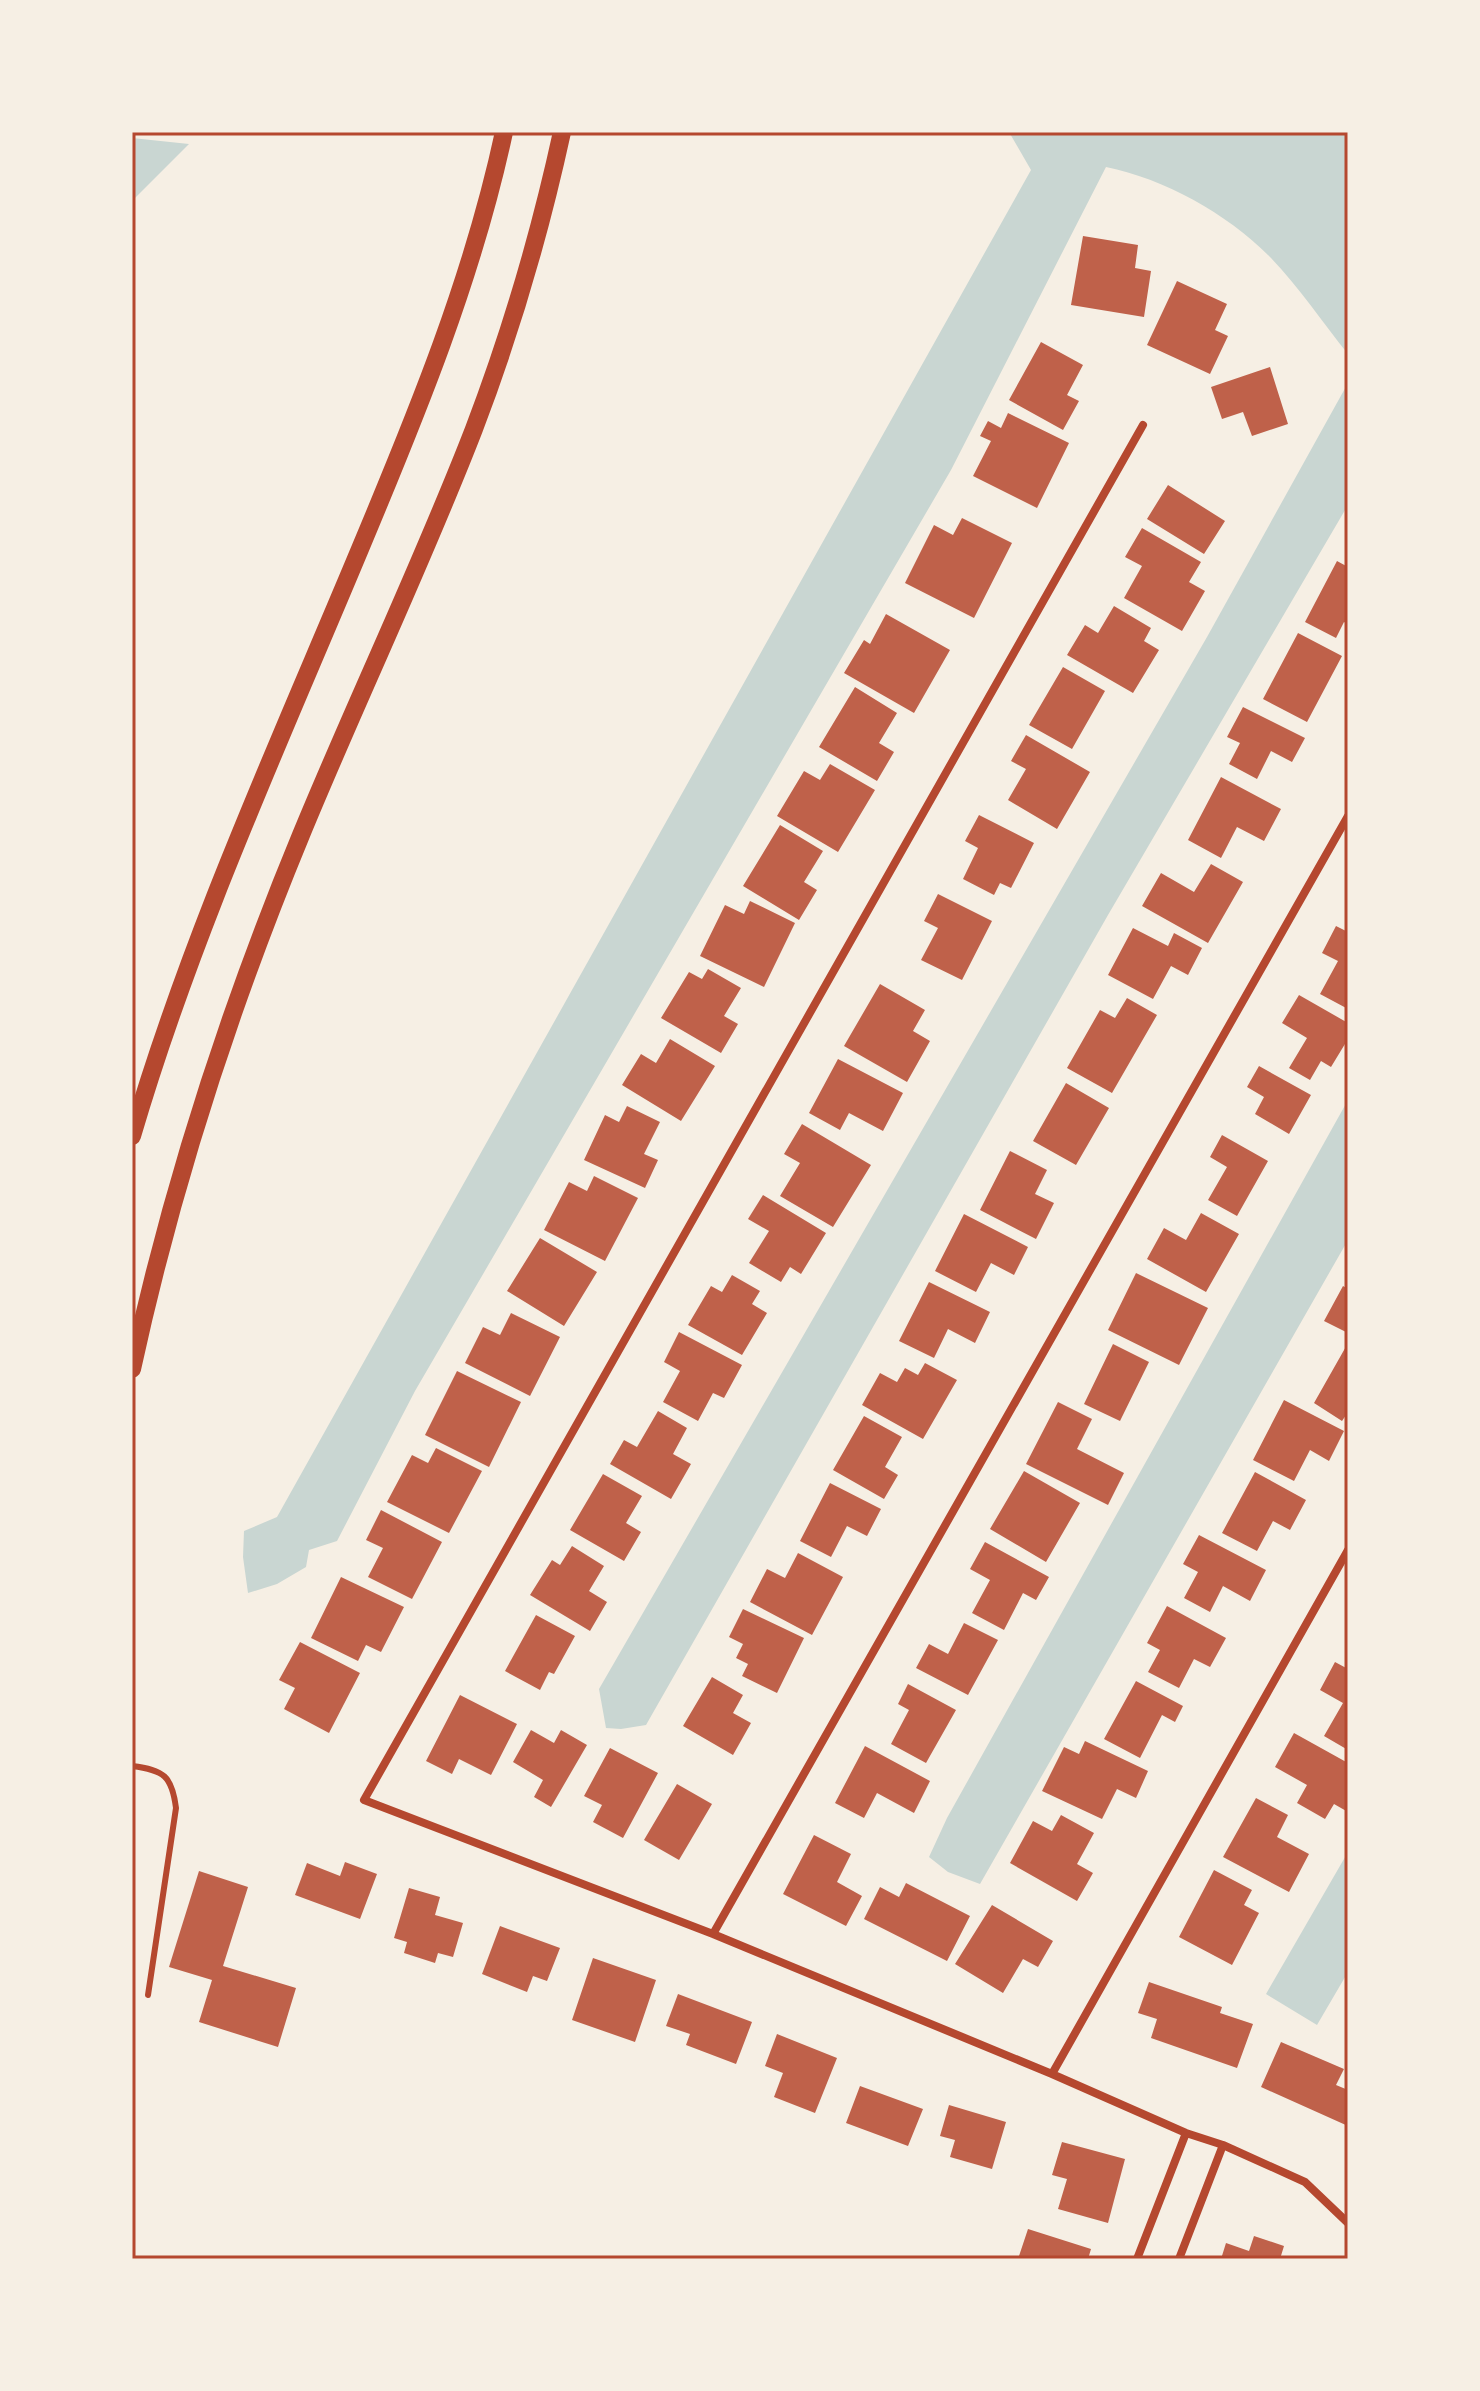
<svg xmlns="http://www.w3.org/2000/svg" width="1480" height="2391" font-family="Bitter,serif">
<rect width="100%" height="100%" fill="#f6efe4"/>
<path fill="#c9d6d2" d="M1009 132H1348V354C1323 323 1299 287 1271 258 1228 214 1165 179 1106 167L951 470 415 1391 337 1541 309 1550 306 1567 277 1584 248 1593 243 1557 244 1531 277 1517 1031 170Z
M132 138 189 144 132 201Z
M1348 383V505L1108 915 646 1725 621 1729 606 1728 599 1689 1207 637Z
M1348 1100V1240L980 1884 948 1872 929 1857 947 1818Z
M1348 1852V1972L1317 2025 1266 1994Z"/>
<path fill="#bf614a" d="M1083 236 1138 245 1135 268 1151 271 1144 317 1071 305Z
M1177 281 1227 304 1215 330 1228 336 1210 374 1147 345Z
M1041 342 1083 365 1067 395 1079 401 1063 430 1009 400Z
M1270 367 1288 424 1252 436 1243 412 1222 419 1211 387Z
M1008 413 1069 443 1037 508 973 476 991 441 980 436 988 421 1001 428Z
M1168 485 1225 521 1204 554 1147 519Z
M962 518 1012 543 974 618 905 583 934 525 953 535Z
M1142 528 1201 562 1189 582 1205 591 1182 631 1124 598 1142 566 1125 557Z
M1337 561 1348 567V624L1344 622 1336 638 1305 622Z
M1114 606 1151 628 1144 641 1159 650 1133 693 1067 655 1085 625 1098 633Z
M886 614 950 650 914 713 844 673 864 640 870 644Z
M1298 633 1342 656 1307 722 1263 699Z
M1063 667 1105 691 1072 749 1029 725Z
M855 687 897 713 879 743 894 752 877 781 819 747Z
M1243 707 1305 738 1292 762 1271 751 1257 779 1229 764 1240 743 1227 737Z
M1026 735 1090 772 1057 829 1008 800 1026 769 1011 761Z
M830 764 875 790 838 852 777 816 804 771 820 780Z
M1221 777 1281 809 1264 841 1237 827 1221 858 1188 840Z
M979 815 1034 843 1011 888 1000 883 994 895 963 879 978 848 965 841Z
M780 825 823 851 804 882 817 890 799 920 743 886Z
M1211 864 1243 882 1208 943 1142 906 1161 873 1194 892Z
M938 894 992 921 962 980 921 960 938 928 924 921Z
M750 901 795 923 764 987 700 956 725 905 744 914Z
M1336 926 1348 932V1009L1320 994 1338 961 1322 953Z
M1133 928 1168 946 1174 933 1202 948 1188 975 1171 966 1153 999 1108 975Z
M708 969 741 988 724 1016 738 1024 721 1053 661 1018 689 972 702 979Z
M880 984 925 1010 913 1031 930 1041 907 1082 844 1046Z
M1299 995 1348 1023V1039L1331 1067 1321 1061 1310 1080 1289 1068 1307 1038 1282 1023Z
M1127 998 1157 1015 1112 1093 1067 1068 1100 1010 1115 1018Z
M670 1039 715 1066 681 1121 622 1085 641 1054 656 1063Z
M838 1059 903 1093 883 1131 849 1113 840 1130 809 1113Z
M1259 1066 1311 1095 1289 1134 1255 1114 1264 1097 1247 1087Z
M1066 1083 1109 1108 1076 1165 1033 1141Z
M627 1106 660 1122 644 1154 658 1160 645 1188 584 1160 605 1115 619 1122Z
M802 1124 871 1165 833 1227 780 1196 800 1163 784 1154Z
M1222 1135 1268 1161 1237 1216 1208 1200 1227 1167 1210 1157Z
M1010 1151 1047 1170 1035 1194 1054 1203 1036 1239 980 1210Z
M594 1176 638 1198 605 1261 544 1230 569 1182 587 1191Z
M763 1195 826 1233 801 1274 790 1267 781 1282 749 1263 769 1231 748 1219Z
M1201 1213 1239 1234 1206 1292 1147 1259 1164 1228 1186 1240Z
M964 1214 1028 1247 1014 1275 991 1263 976 1292 935 1271Z
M540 1238 597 1272 564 1326 507 1291Z
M1136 1273 1208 1308 1179 1365 1108 1330Z
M732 1275 760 1291 752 1304 767 1313 742 1355 688 1325 711 1286 722 1292Z
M929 1282 990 1312 975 1343 948 1329 934 1358 899 1341Z
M1343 1286 1348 1289V1333L1324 1321Z
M511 1313 560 1337 530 1396 465 1363 483 1327 500 1335Z
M679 1332 742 1365 724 1398 713 1393 698 1421 663 1402 680 1371 664 1362Z
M1348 1343V1412L1342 1421 1314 1403Z
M1113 1344 1149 1362 1120 1421 1084 1404Z
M925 1363 957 1380 923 1439 862 1405 880 1373 897 1382 905 1368 918 1375Z
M457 1371 521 1402 489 1467 425 1435Z
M1284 1400 1344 1431 1329 1461 1310 1450 1294 1481 1253 1460Z
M1058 1402 1092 1419 1077 1449 1124 1473 1108 1505 1026 1464Z
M658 1411 687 1428 673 1454 691 1464 671 1499 610 1464 624 1440 637 1447Z
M864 1416 902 1437 885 1467 898 1475 884 1499 833 1470Z
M436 1448 482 1471 449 1533 387 1502 412 1455 428 1463Z
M1024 1471 1080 1503 1046 1562 990 1529Z
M1255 1472 1306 1500 1290 1530 1273 1521 1257 1551 1222 1533Z
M603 1474 642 1496 626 1523 641 1532 624 1561 570 1530Z
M830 1483 881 1509 867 1536 847 1526 831 1557 800 1541Z
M381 1510 442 1542 412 1599 368 1577 383 1548 366 1540Z
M1199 1535 1266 1570 1250 1601 1223 1586 1210 1612 1184 1598 1198 1572 1183 1564Z
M985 1542 1049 1577 1036 1600 1023 1593 1004 1630 972 1613 990 1580 970 1569Z
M572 1546 604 1566 589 1591 607 1602 590 1631 530 1595 552 1560 560 1565Z
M798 1553 843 1577 812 1635 750 1602 767 1569 785 1578Z
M341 1577 404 1607 381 1652 366 1645 358 1661 311 1638Z
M1167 1606 1226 1638 1210 1667 1194 1659 1179 1688 1148 1672 1160 1650 1147 1643Z
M743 1609 804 1638 777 1693 742 1676 748 1664 736 1658 743 1644 729 1637Z
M536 1615 575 1636 554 1674 549 1672 540 1690 505 1671Z
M964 1623 998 1640 968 1695 916 1668 929 1644 948 1654Z
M300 1642 360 1673 329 1733 284 1709 295 1688 279 1680Z
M1335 1662 1348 1669V1750L1324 1736 1343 1703 1320 1690Z
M712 1677 743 1695 733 1713 751 1723 733 1755 683 1726Z
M1136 1681 1183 1706 1175 1722 1162 1715 1140 1758 1104 1739Z
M908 1684 956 1710 926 1763 891 1744 909 1710 898 1704Z
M460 1695 517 1724 491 1775 459 1759 452 1774 426 1761Z
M531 1730 554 1743 561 1730 587 1745 551 1807 534 1797 543 1780 513 1762Z
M1294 1733 1348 1763V1812L1334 1804 1325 1819 1297 1803 1307 1785 1275 1767Z
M1085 1741 1148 1771 1136 1798 1117 1789 1102 1819 1042 1791 1064 1747 1079 1754Z
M865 1746 930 1781 914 1813 877 1793 864 1818 835 1803Z
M610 1748 658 1773 623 1838 593 1822 602 1805 584 1796Z
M677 1784 712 1804 679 1860 644 1840Z
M1256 1798 1288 1815 1277 1837 1309 1854 1289 1892 1223 1857Z
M1061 1815 1094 1833 1077 1864 1093 1873 1077 1901 1010 1863 1033 1821 1052 1831Z
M814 1835 851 1854 837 1882 862 1896 846 1926 783 1894Z
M345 1862 377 1874 360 1919 295 1895 307 1863 340 1876Z
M1214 1870 1252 1890 1244 1905 1259 1913 1232 1965 1179 1937Z
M199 1871 248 1887 223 1966 296 1988 278 2047 199 2022 212 1980 169 1967Z
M906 1883 970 1916 947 1961 864 1919 880 1887 899 1897Z
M409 1888 440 1897 435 1915 463 1923 453 1957 438 1953 435 1963 404 1953 407 1942 394 1938Z
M992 1905 1053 1941 1038 1967 1023 1959 1003 1993 955 1964Z
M500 1926 560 1948 547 1981 533 1976 527 1992 482 1974Z
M593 1958 656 1980 635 2042 572 2020Z
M1149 1982 1222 2007 1220 2013 1253 2024 1237 2068 1151 2038 1157 2019 1138 2013Z
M678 1994 752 2022 736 2064 686 2045 690 2034 666 2026Z
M777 2034 837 2058 815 2113 774 2097 783 2073 765 2066Z
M1281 2042 1344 2069 1336 2085 1348 2090V2126L1261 2087Z
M860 2086 923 2109 908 2146 846 2123Z
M949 2105 1006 2122 992 2169 950 2157 955 2140 940 2136Z
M1062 2142 1125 2159 1108 2223 1058 2209 1067 2179 1052 2175Z
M1028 2229 1091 2249 1088 2259H1018Z
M1254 2236 1284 2246 1280 2259H1221L1226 2243 1249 2251Z"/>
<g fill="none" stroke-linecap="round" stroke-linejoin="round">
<path stroke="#b5482f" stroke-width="6" d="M132 1766C164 1770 172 1776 176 1808L148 1995"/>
<path stroke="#b5482f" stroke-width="8" d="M1143 425 364 1800 713 1934 1052 2074 1186 2133 1223 2145 1305 2182 1348 2223
M713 1934 1348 816
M1052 2074 1348 1550
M1137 2259 1186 2133
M1179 2259 1223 2145"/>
<path stroke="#b5482f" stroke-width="18" d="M132 1136C191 935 279 743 360 549 417 413 473 277 504 132
M132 1369C172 1185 229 1009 301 835 357 699 421 566 474 429 511 332 540 233 562 132"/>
</g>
<rect width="1480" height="2391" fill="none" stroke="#f6efe4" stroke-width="268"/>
<rect x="134" y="134" width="1212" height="2123" fill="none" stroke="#b5482f" stroke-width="3"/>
</svg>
